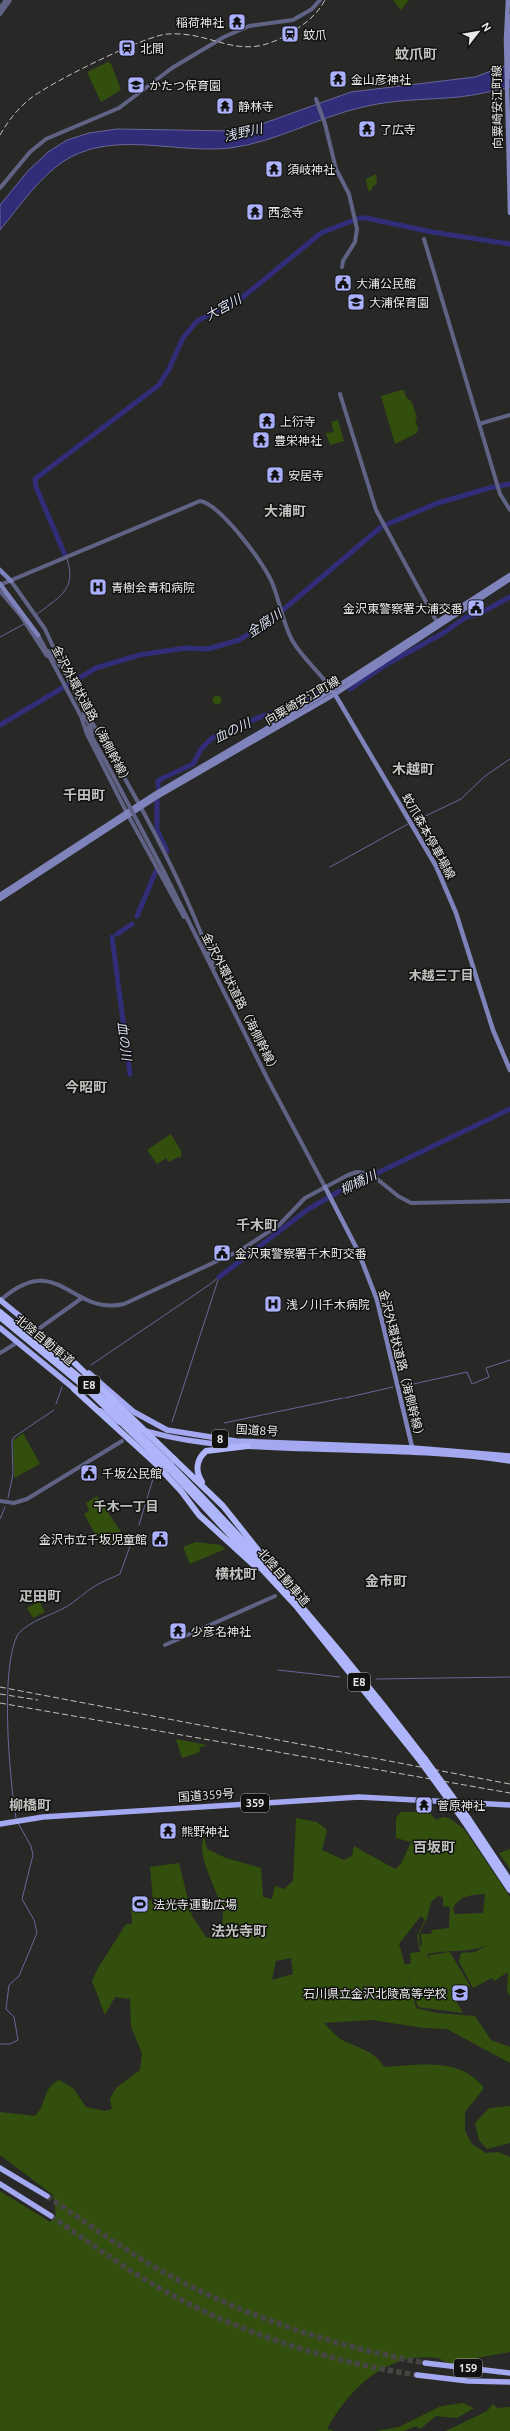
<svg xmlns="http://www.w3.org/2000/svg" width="510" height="2431" font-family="Ubuntu,'Noto Sans JP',sans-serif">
<rect width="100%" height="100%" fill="#282926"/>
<path fill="#334f0d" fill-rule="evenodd" d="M393 0H409L401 10Z
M108 62 111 64 121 90 101 102 87 72Z
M376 174 377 183 372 187V190L368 191 366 179Z
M401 390H404L406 397 412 402 417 418 415 421 418 428 417 433 395 444 381 396Z
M338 420 344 441 330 445 326 433 334 432 331 422Z
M212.5 700a4.5 4.5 0 1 1 9 0a4.5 4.5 0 1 1-9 0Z
M171 1134 181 1151V1158L178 1157 169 1162 166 1158 157 1164 147 1150Z
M23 1433 40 1464 14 1478 13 1441Z
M97 1496 125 1538 112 1546 108 1541 101 1545 84 1514 89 1511 86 1503Z
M196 1542 221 1545 225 1549 190 1564 183 1547Z
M39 1601 45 1612 33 1618 27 1608Z
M176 1739 207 1745 199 1748 200 1752 182 1758Z
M401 1812H429L436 1820 443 1817 449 1818 464 1829 510 1897V1996L507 1991 508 1972 494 1981 492 1978 473 1988 459 1962 461 1953 475 1952 489 1944C469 1954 448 1949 427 1954L431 1962 429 1955 450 1952 470 1986 453 1995 463 2013 418 2007 408 1975 413 1972 408 1975 416 2008 437 2013 475 2016 491 2040 510 2047V2063L447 2029 424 2028 372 2020 324 2023C330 2029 338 2039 346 2042 362 2049 375 2052 384 2067 418 2065 461 2057 484 2088L465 2112V2131L472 2144 486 2153 498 2152 510 2157V2352L477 2358V2366C468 2365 459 2365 450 2363 445 2363 441 2358 436 2358 387 2351 348 2390 327 2429L334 2431H0V2191L50 2222 56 2216 53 2195 0 2155V2112L35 2116C48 2103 42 2088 59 2080L73 2088 86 2107 105 2111 112 2109 110 2099 116 2088 140 2070 142 2053 131 2027 130 1999 115 1997 105 2015 92 1981 98 1968 126 1924H132L131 1907 133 1896 153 1901 150 1867 179 1863 192 1916 206 1937 219 1939C220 1931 224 1922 223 1915 220 1892 195 1857 204 1837L207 1849 226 1858 261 1868 263 1897 272 1899 275 1886 284 1889 293 1881 296 1818 317 1822 327 1830 322 1850 344 1860 352 1856 354 1846 395 1869 401 1864 411 1842 396 1838V1818ZM485 1894 483 1913 455 1914 453 1908C460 1895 472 1895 485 1894ZM438 1896 443 1897V1906L450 1907 449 1928 432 1930 431 1934H421L422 1945 420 1947 419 1934 427 1918 431 1902ZM421 1916 425 1920 417 1936 420 1952 410 1953 411 1963 405 1965 399 1944ZM291 1958 293 1974 272 1980 276 1961Z
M510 1849V1869L499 1853Z
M510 2106V2143L487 2149 479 2140 475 2123 489 2108Z
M463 2403 474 2408 457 2418 436 2416 420 2429 416 2426 404 2431H376L399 2427 441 2406Z
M493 2404 497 2408 510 2407V2431H446L487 2411Z"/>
<path fill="#312d78" stroke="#68669a" d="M510 64V87C493 91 476 95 459 97 427 100 395 99 363 107 318 117 277 142 230 148 178 154 117 131 69 158 41 174 20 206 0 230V205L27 172 48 152 67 140 89 133 117 129 235 131 259 125 351 92 475 77Z"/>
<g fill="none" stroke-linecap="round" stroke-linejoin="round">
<path stroke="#68669a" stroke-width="1" d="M36 615C57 598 78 590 67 559
M0 637 24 624
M413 822 461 799 485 776 510 759
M330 867 408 824
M91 1365 209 1285 219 1277
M409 1385 467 1372 472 1384 489 1377 486 1368 510 1360
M345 1398 393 1387
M56 1404 62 1387
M172 1422 219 1277
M224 1423 343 1398
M8 1498 13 1474 12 1441 14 1437 54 1410
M0 1519 5 1507
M139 1525 156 1469
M278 1670 340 1677
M376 1679 510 1677
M16 1818C9 1775 0 1667 18 1634 31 1620 50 1616 66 1607 76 1601 85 1592 95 1586 103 1581 112 1578 120 1574L134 1535
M0 2044H10L18 2040 14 2017 6 2009 9 1985 19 1976 37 1933 34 1920 22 1899 33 1855 31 1846 18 1823"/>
<path stroke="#312d78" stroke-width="5" d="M65 555 36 487 35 479 159 385 169 369 183 338 197 321 243 297 321 233 359 218H366L432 232 510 244
M350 689 387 664 445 632 466 617 479 614 510 597
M0 725 96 668 139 655 186 648 208 649 239 640 271 620 381 527 435 504 489 488 510 484
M158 787V781L163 778 193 764 201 749 212 738 262 716 291 709 323 691
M157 800V830L167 851
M137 916 156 871
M117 934 132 924
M112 937 130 1074
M219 1277 307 1210 338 1192 510 1109"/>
<path stroke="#454643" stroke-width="5.5" stroke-dasharray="5.5 3" stroke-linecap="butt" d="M47 2196C89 2225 130 2254 174 2278 253 2319 337 2347 425 2363
M51 2216C80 2236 109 2257 139 2276 224 2328 318 2360 417 2375"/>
<path stroke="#606386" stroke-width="4" d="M0 8 6 0
M0 14 10 0
M316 99 325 124 336 169 349 194 357 229 355 242 343 261 342 267
M0 188 30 152 46 139 119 108 172 68 224 37 249 26 293 20 312 9 320 0
M424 239 500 494 510 510
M340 394 376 510 438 624
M479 424 510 415
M11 581 45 629 61 664
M0 585 200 501C220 504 266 565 273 585 280 603 283 623 292 640 302 658 321 673 332 690
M0 591 21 616 47 656
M38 635 83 720
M49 651 65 672 80 703
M79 701C131 786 180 873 214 967
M84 713 93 734
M82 719 87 734 128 815 184 917
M87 728 106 762
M162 868 268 1080 325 1187
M3 1298C59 1251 71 1316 124 1304L241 1250 279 1225 305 1198 348 1175 357 1172 371 1174 398 1196 411 1203 510 1201
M37 1330 82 1298
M0 1353 18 1342
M0 1501 14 1503 27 1499 122 1441
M165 1645 275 1596"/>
<path stroke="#7f83bb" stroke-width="4.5" d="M508 0 506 39 510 213
M510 16V77
M0 570 11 581
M333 691 436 866 456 913 493 1030 510 1070
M0 895 155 794 332 690 510 575
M0 899 155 798 335 694 510 579
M325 1187 358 1251 377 1300 413 1451"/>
<path stroke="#a3a8f0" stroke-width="5.5" d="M0 1300 61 1350
M0 1328 77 1391
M89 1373 134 1412 167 1430 236 1441 413 1448 510 1456
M101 1411 119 1422
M131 1426C181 1444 234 1446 286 1448 361 1451 436 1450 510 1461
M0 1824 43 1817 359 1797 510 1805
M0 2168 47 2196
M0 2184 51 2216
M425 2363 510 2373
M417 2375 468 2381 510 2382"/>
<path stroke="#afb5fb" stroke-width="6" d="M58 1347 109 1396
M74 1389 154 1462 181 1491 199 1515 257 1568
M174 1459 223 1506 262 1555
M171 1465C262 1557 346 1655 425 1759
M169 1469 297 1607 418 1758
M202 1482C195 1471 196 1460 206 1451L248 1446
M468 1818 510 1881
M464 1821 510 1890"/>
<path stroke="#c1c2bf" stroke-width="1" stroke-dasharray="6 3" stroke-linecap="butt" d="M0 135C8 121 18 108 31 98 50 83 145 35 168 34 217 31 239 65 290 33 304 25 317 15 325 0
M0 1687 510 1784
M0 1694 38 1700
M0 1703 510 1793"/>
<path stroke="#606386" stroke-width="4" d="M106 762 162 868"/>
<path stroke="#7f83bb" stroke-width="4.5" d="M0 584 38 635"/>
<path stroke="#afb5fb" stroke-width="6" d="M0 1312 90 1386 171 1465
M0 1317 87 1389 169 1469
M109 1396 174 1459
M418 1758 464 1821
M425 1759 468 1818"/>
</g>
<defs>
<g id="temple-square" transform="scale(0.9)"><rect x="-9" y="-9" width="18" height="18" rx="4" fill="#aab0fb" stroke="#111210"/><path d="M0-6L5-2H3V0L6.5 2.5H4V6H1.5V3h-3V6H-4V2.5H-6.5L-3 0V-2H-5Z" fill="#111"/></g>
<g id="station-square" transform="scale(0.9)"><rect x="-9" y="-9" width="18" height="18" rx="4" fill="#aab0fb" stroke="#111210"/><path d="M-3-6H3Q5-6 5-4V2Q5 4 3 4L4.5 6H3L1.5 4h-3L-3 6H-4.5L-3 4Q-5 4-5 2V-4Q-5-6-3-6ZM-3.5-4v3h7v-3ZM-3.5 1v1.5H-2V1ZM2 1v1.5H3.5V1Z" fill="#111"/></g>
<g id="school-square" transform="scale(0.9)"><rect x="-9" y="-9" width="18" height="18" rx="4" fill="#aab0fb" stroke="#111210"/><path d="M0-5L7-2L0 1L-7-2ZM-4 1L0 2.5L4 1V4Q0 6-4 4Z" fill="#111"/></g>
<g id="civic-square" transform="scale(0.9)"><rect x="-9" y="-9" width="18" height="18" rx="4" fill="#aab0fb" stroke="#111210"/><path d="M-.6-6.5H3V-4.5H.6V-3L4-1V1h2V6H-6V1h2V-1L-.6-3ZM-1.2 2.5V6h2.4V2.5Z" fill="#111"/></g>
<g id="hospital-square" transform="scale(0.9)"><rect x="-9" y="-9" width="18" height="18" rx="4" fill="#aab0fb" stroke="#111210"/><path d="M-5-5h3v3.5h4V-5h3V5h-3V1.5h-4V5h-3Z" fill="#111"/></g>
<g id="stadium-square" transform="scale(0.9)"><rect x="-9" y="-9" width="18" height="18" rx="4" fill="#aab0fb" stroke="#111210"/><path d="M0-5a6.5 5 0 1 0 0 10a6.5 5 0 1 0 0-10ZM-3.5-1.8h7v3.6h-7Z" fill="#111"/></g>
</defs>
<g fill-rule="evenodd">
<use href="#temple-square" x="237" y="22"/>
<use href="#station-square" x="290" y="34"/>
<use href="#station-square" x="127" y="48"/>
<use href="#temple-square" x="338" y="79"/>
<use href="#school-square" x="136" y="85"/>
<use href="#temple-square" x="225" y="106"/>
<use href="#temple-square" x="367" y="129"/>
<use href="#temple-square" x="274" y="169"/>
<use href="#temple-square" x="255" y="212"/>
<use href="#civic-square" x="343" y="283"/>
<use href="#school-square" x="356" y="302"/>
<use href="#temple-square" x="267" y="421"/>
<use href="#temple-square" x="261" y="440"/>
<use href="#temple-square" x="275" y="475"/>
<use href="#hospital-square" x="98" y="587"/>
<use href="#civic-square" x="476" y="608"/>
<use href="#civic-square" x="222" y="1253"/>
<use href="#hospital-square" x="273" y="1304"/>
<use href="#civic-square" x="89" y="1473"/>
<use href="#civic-square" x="160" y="1539"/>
<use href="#temple-square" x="178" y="1631"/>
<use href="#temple-square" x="424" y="1805"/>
<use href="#temple-square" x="168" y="1831"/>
<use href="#stadium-square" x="140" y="1904"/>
<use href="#school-square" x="460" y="1993"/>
</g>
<g text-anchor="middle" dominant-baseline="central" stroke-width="3" stroke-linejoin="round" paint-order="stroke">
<g fill="#111210" stroke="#a8a9a7" stroke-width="1">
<rect x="78" y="1376" width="22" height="18" rx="3"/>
<rect x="212" y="1430" width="16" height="18" rx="3"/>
<rect x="348" y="1673" width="22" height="18" rx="3"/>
<rect x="241" y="1794" width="28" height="18" rx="3"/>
<rect x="454" y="2359" width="28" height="18" rx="3"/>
</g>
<g font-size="11" font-weight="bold" fill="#e9eae8">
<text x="89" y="1385">E8</text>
<text x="220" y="1439">8</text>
<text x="359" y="1682">E8</text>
<text x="255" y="1803">359</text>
<text x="468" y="2368">159</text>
</g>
<g font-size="12" fill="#e9eae8" stroke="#111210" text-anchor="start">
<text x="224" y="22" text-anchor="end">稲荷神社</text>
<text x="303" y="34">蚊爪</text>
<text x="140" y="48">北間</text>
<text x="351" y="79">金山彦神社</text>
<text x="149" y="85">かたつ保育園</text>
<text x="238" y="106">静林寺</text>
<text x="380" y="129">了広寺</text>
<text x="287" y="169">須岐神社</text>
<text x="268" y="212">西念寺</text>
<text x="356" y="283">大浦公民館</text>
<text x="369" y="302">大浦保育園</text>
<text x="280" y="421">上衍寺</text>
<text x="274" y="440">豊栄神社</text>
<text x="288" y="475">安居寺</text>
<text x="111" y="587">青樹会青和病院</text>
<text x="463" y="608" text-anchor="end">金沢東警察署大浦交番</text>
<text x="235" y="1253">金沢東警察署千木町交番</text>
<text x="286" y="1304">浅ノ川千木病院</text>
<text x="102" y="1473">千坂公民館</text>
<text x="147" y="1539" text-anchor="end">金沢市立千坂児童館</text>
<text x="191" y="1631">少彦名神社</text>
<text x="437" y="1805">菅原神社</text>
<text x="181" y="1831">熊野神社</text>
<text x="153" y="1904">法光寺運動広場</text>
<text x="447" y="1993" text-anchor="end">石川県立金沢北陵高等学校</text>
</g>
<g font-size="12" fill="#e9eae8" stroke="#111210">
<text transform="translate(497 107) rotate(-91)">向粟崎安江町線</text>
<text transform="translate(302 700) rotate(-30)">向粟崎安江町線</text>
<text transform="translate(92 715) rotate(62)">金沢外環状道路（海側幹線）</text>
<text transform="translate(429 836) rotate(61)">蚊爪森本停車場線</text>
<text transform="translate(241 1003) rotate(63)">金沢外環状道路（海側幹線）</text>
<text transform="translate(45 1340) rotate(39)">北陸自動車道</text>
<text transform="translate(402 1365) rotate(76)">金沢外環状道路（海側幹線）</text>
<text transform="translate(257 1430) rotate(3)">国道8号</text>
<text transform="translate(284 1577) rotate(49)">北陸自動車道</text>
<text transform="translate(206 1795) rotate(-4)">国道359号</text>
</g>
<g font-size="13" font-style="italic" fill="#dbdef4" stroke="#111210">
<text transform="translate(243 132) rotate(-13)">浅野川</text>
<text transform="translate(223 307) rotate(-29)">大宮川</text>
<text transform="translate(264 623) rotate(-34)">金腐川</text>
<text transform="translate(232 730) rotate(-26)">血の川</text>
<text transform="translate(125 1041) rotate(83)">血の川</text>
<text transform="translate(358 1182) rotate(-26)">柳橋川</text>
</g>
<g font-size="13" font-weight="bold" fill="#bfc2be" stroke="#111210">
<text x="441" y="975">木越三丁目</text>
<text x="126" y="1506">千木一丁目</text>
</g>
<g font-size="14" font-weight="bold" fill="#bfc2be" stroke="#111210">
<text x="416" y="54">蚊爪町</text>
<text x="285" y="511">大浦町</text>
<text x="413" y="769">木越町</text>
<text x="84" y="795">千田町</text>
<text x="86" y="1087">今昭町</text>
<text x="257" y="1225">千木町</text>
<text x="236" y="1574">横枕町</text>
<text x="386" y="1581">金市町</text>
<text x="40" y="1596">疋田町</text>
<text x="30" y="1805">柳橋町</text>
<text x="434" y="1847">百坂町</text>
<text x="239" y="1931">法光寺町</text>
</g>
</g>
<g transform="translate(478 32) rotate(59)" stroke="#111210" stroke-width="3" paint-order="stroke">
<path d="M0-3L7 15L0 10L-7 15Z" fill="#e9eae8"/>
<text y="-6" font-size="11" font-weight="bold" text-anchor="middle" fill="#e9eae8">N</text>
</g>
</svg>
